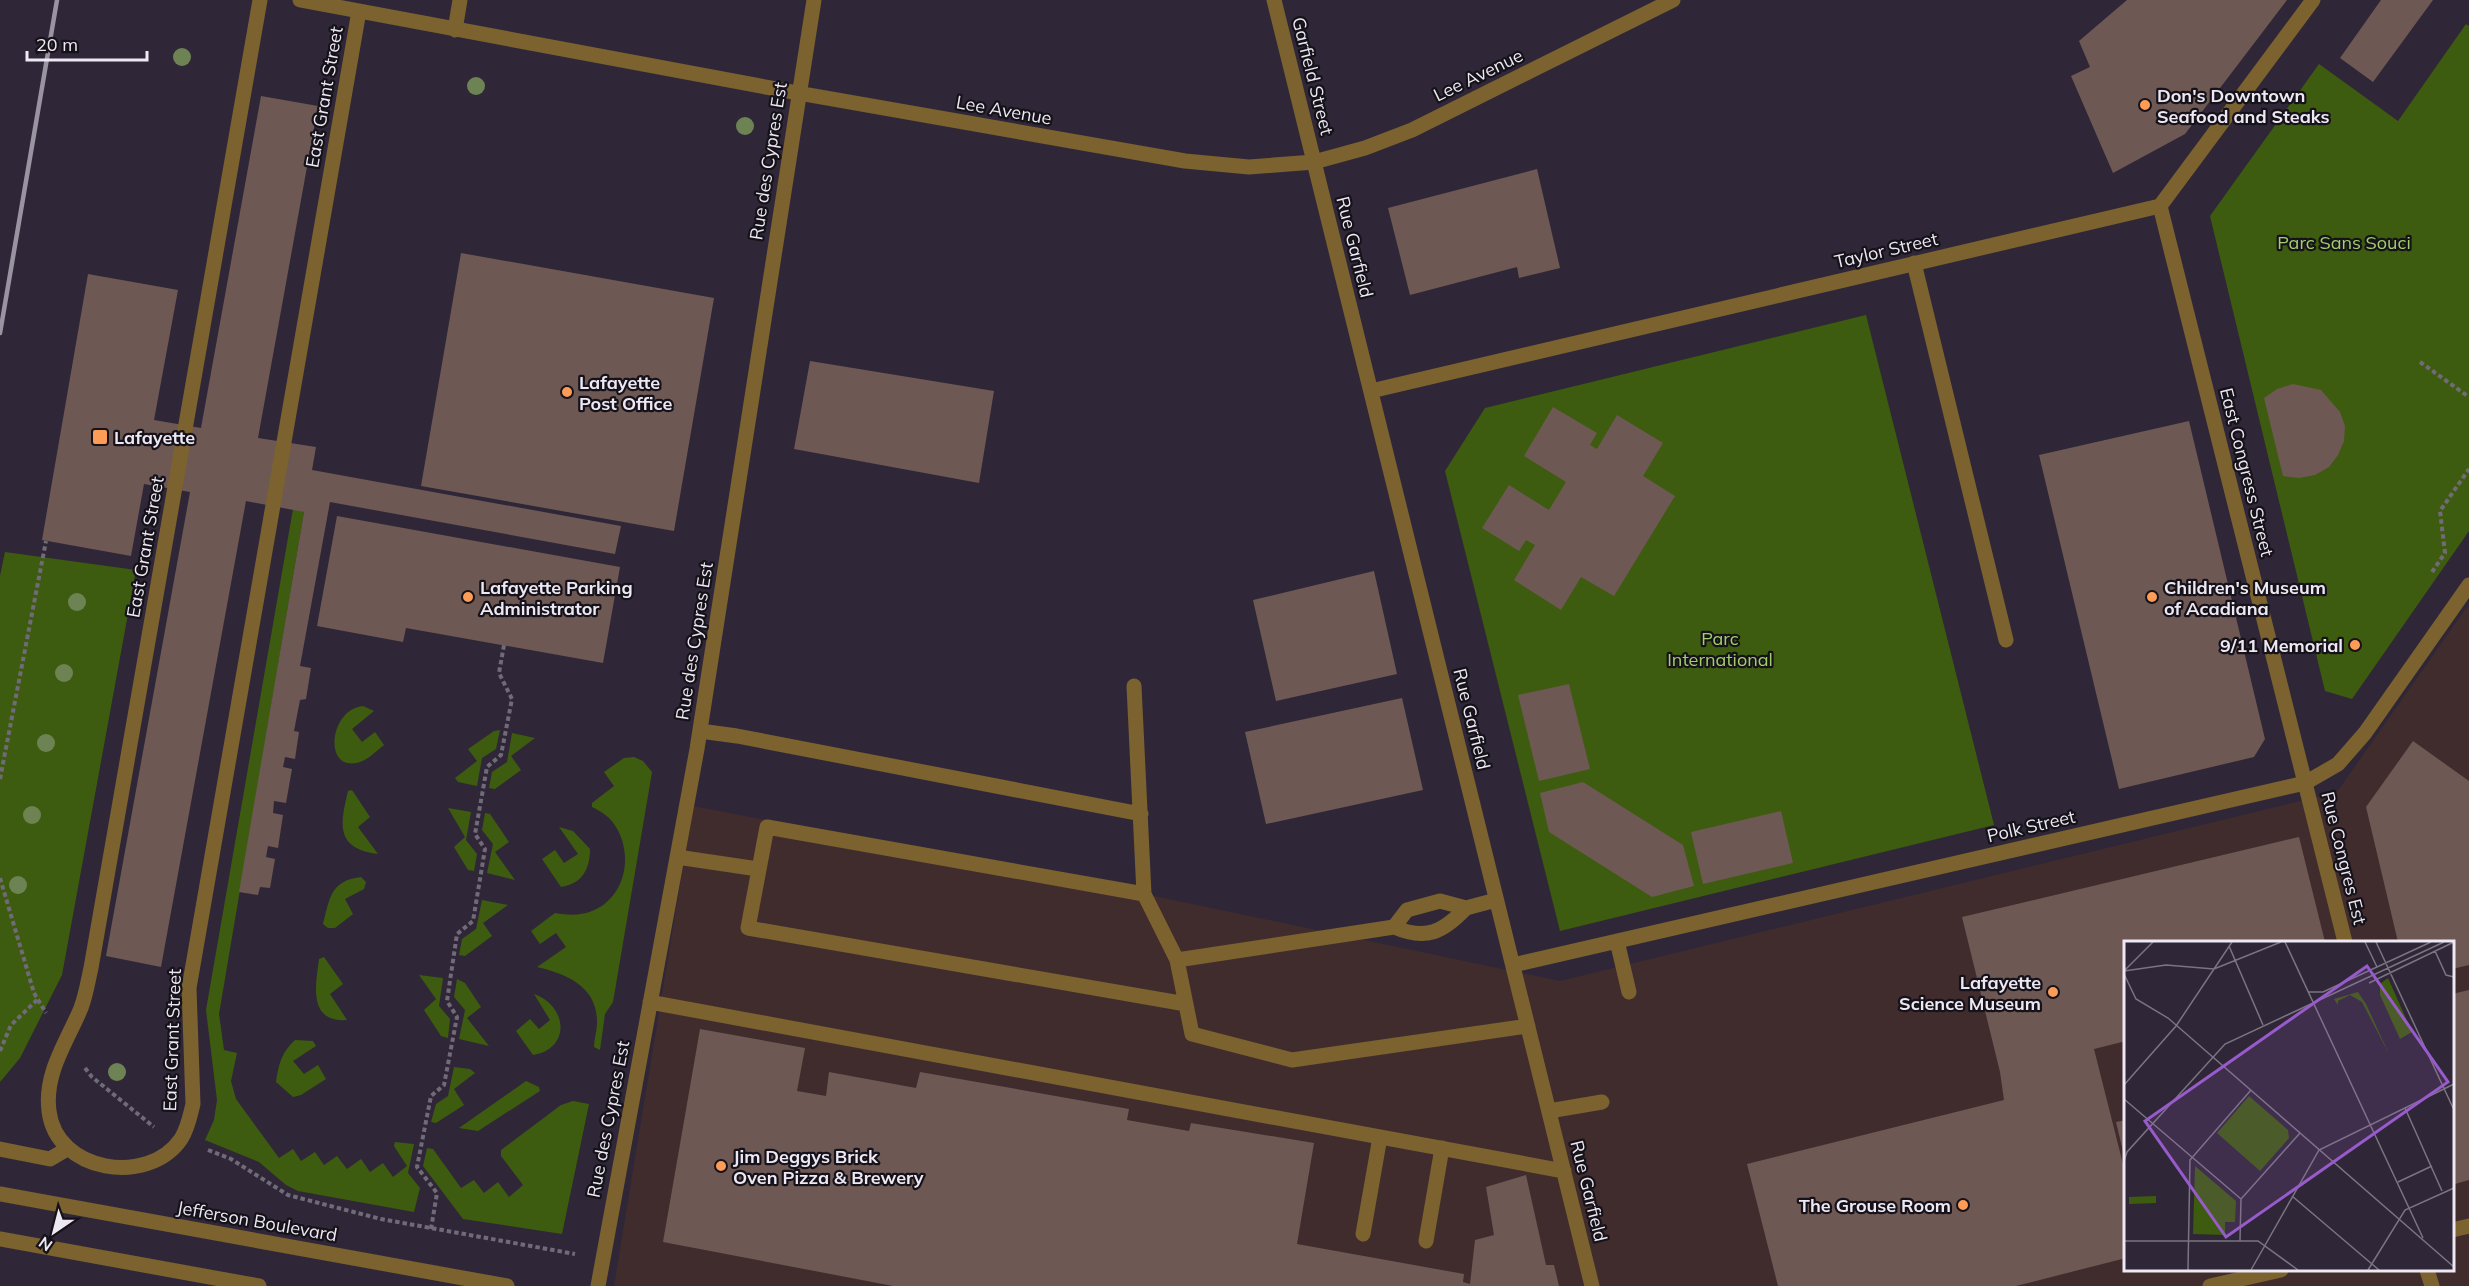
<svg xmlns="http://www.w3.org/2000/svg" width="2469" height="1286" font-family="Mulish,sans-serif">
<rect width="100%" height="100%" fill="#2f2737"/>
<path fill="#412c2d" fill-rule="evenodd" d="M2469 604V1286H614L693 806 1144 894 1560 981 2337 792ZM2126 942H2452V1270H2126Z"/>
<path fill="#3e5c0f" d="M2466 24 2469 26V531L2352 699 2325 691 2210 216 2319 64 2398 121Z
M1866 315 1994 825 1560 931 1445 471 1485 408Z
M293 509 304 512 219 1014 224 1050 237 1053 231 1081 236 1099 279 1158 293 1149 301 1161 315 1152 324 1165 337 1156 347 1169 361 1159 370 1172 383 1163 393 1177 407 1166 394 1146 395 1142 414 1144 408 1173 420 1188 414 1212 298 1191 286 1185 259 1162 205 1140 214 1120 217 1100 206 1010Z
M5 552 136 570 62 975 20 1058 0 1082V576Z
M363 706 374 711 352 729 362 742 375 732 384 745C376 751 366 762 356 763 323 769 330 709 363 706Z
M500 730 496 749 482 758 477 786 458 782 455 778 477 761 468 749 494 731Z
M512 733 535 738 511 756 521 770 495 789 489 788 492 772 507 762Z
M634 757 643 761 652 772 613 1002 605 1014 600 1050 594 1047C594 1039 597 1031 597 1023 598 987 567 974 537 967L566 947 556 933 540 944 531 931 555 913C568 915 580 916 592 911 627 897 634 852 614 824 609 816 600 811 592 807V803L614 786 604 772 624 758Z
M352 790 370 817 358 827 378 854C335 848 340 825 348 791Z
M448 808 471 812 466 840 477 854 474 871 468 870 454 847 465 837Z
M485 813 490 814 509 842 495 852 515 880 487 873 493 844 482 830Z
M559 827 573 831 590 849C590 869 582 884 561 887L542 859 555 850 564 863 578 854Z
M361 877 366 882 364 889 345 899 353 914 335 928H328L323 924C330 898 330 881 361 877Z
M482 900 508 905 483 923 492 936 465 956 459 955 462 939 476 929Z
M324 957 343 984 330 994 347 1020C307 1023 316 983 319 959Z
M419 975 443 978 439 1006 450 1019 448 1038 441 1036 424 1010 436 999Z
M457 979 465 983 481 1007 467 1018 489 1046 459 1039 465 1010 454 997Z
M534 994C568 1006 571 1049 533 1055L516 1031 530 1019 539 1029 550 1020Z
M295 1040 313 1041 316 1046 293 1061 304 1074 318 1065 326 1079 301 1095 293 1097 276 1082C279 1064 281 1053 295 1040Z
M454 1067 470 1069 475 1073 454 1089 464 1105 436 1123 431 1122 436 1104 448 1096Z
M526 1081 539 1087 540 1091 478 1131 459 1128Z
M573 1101 589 1104 562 1234 463 1219 423 1166 427 1148 433 1149 461 1188 474 1180 484 1193 498 1182 509 1197 523 1185 501 1156V1150L561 1105Z"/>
<path fill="#6e5854" d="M2127 0H2287L2185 134 2113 173 2071 76 2090 67 2079 41Z
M2381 0H2433L2373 82 2340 58Z
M261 96 318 106 258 438 316 447 312 470 621 526 615 554 330 502 300 666 311 668 306 699 300 700 294 731 299 732 295 759 285 757 283 767 292 769 286 803 274 801 273 813 283 815 278 848 268 846 266 857 275 859 270 888 260 887 258 895 239 892 304 512 246 501 161 967 106 956 190 492 144 484 131 556 42 540 88 274 178 290 154 420 201 428Z
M1537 169 1560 268 1519 278 1517 267 1410 295 1388 208Z
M461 253 714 298 674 531 421 486Z
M810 361 994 391 979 483 794 449Z
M2293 384 2321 390 2340 412 2345 426 2344 441 2338 455 2329 467 2315 475 2299 478 2283 476 2264 398 2277 389Z
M1553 407 1597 433 1590 445 1597 449 1617 415 1663 443 1643 476 1675 496 1614 596 1581 577 1561 610 1514 580 1535 545 1526 540 1519 551 1482 528 1509 485 1549 510 1566 482 1524 456Z
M2189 421 2265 739 2254 757 2119 789 2039 455Z
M337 516 620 567 603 663 406 628 403 642 317 626Z
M1374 571 1397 674 1276 701 1253 600Z
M1569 684 1590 769 1539 781 1518 695Z
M1402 698 1423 790 1266 824 1245 732Z
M2413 741 2469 781V965L2452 969V942H2398L2366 807Z
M1583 782 1683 845 1694 886 1652 897 1549 832 1540 793Z
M1781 811 1793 863 1703 884 1691 832Z
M2299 837 2325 942H2126V1041L2094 1049 2126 1176V1258L2016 1286H1778L1747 1164 2004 1100 2000 1072 1962 917Z
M2469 990V1180L2455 1184 2452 994Z
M700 1029 805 1048 797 1091 826 1096 829 1072 916 1088 920 1072 1129 1109 1127 1120 1189 1131 1191 1123 1314 1143 1297 1244 1464 1274 1463 1282 1470 1284 1475 1240 1494 1235 1486 1187 1526 1175 1546 1265H1554L1559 1286H893L663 1242Z
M2126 1120V1160H2125L2116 1122Z"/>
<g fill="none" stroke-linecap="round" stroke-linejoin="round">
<path stroke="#716a79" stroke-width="4" stroke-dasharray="4.5 3" stroke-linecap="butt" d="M2420 362 2469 397
M2432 572 2445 553 2440 511 2469 469
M0 779 46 541
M0 878 34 993 46 1013
M0 1051 11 1025 38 999
M85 1068 92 1077 154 1127
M208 1150 231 1159 288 1195 381 1219 575 1254
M431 1229 437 1193 417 1167 431 1096 444 1085 457 1017 447 1001 457 934 473 921 485 849 475 834 487 767 501 755 512 699 499 673 504 645"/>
<path stroke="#7b622f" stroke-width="15" d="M260 0 91 968C88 981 86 995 81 1008 67 1042 44 1073 49 1111 56 1172 148 1187 181 1139 188 1128 190 1116 193 1104L189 988 359 11
M300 0 798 93 1185 161 1249 167 1314 162 1365 148 1412 130 1673 0
M1274 0 1592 1286
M455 30 460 0
M2160 206 2345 942
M1914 263 2006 640
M1371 391 2160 206 2313 0
M1134 686 1144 894
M700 731 737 736 1141 814
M677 857 758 869
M1466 908C1443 932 1426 941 1394 927L1407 910 1440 901 1466 908 1496 900
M1394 927 1177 960 1192 1034 1292 1060 1528 1026
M1617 941 1629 992
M1177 960 1144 894 767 827 748 928 1186 1004
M1513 965 2305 783 2338 764 2365 733 2469 585
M650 1002 1564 1171
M1549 1111 1602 1102
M0 1149 50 1159 67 1149
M0 1194 507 1286
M2452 1230 2469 1226
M1363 1234 1380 1137
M0 1239 259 1286
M1426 1241 1442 1148
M2427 1270 2432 1286
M598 1286 697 749 814 0
M2210 1286 2281 1270"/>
<path stroke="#9a93a1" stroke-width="4.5" d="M0 333 57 0"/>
</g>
<g fill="#6e8354">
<circle cx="182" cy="57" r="9"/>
<circle cx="476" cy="86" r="9"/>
<circle cx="745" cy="126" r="9"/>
<circle cx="77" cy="602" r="9"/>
<circle cx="64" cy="673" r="9"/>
<circle cx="46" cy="743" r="9"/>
<circle cx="32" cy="815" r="9"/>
<circle cx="18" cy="885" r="9"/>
<circle cx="117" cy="1072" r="9"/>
</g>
<g fill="#fd9c56" stroke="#151219" stroke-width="2">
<circle cx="2145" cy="105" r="6"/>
<circle cx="567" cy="392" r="6"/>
<rect x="92" y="429" width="16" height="16" rx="3"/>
<circle cx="468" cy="597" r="6"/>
<circle cx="2152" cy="597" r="6"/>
<circle cx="2355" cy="645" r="6"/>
<circle cx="2053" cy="992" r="6"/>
<circle cx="721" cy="1166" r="6"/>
<circle cx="1963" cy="1205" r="6"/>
</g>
<g text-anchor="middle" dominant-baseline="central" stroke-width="4.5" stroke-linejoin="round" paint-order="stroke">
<g font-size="18" fill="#ede8f3" stroke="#151219">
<text transform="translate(1478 75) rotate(-26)">Lee Avenue</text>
<text transform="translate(1313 76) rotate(76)">Garfield Street</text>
<text transform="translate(324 97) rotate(-80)">East Grant Street</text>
<text transform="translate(1004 110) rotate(10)">Lee Avenue</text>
<text transform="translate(768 161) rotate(-81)">Rue des Cypres Est</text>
<text transform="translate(1355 247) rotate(76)">Rue Garfield</text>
<text transform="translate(1886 250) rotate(-13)">Taylor Street</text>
<text transform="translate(2247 472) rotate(76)">East Congress Street</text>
<text transform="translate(145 547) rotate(-80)">East Grant Street</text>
<text transform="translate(694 641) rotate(-81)">Rue des Cypres Est</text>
<text transform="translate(1472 719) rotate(76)">Rue Garfield</text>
<text transform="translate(2031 826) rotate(-13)">Polk Street</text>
<text transform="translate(2344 858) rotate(76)">Rue Congres Est</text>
<text transform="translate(172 1040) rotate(-88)">East Grant Street</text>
<text transform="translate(608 1119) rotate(-79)">Rue des Cypres Est</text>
<text transform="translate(1589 1191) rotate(76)">Rue Garfield</text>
<text transform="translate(257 1221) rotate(10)">Jefferson Boulevard</text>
</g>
<g font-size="18" font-weight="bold" fill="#ede8f3" stroke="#151219" text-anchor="start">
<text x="2157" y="95">Don's Downtown<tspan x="2157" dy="21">Seafood and Steaks</tspan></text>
<text x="579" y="382">Lafayette<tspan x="579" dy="21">Post Office</tspan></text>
<text x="114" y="437">Lafayette</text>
<text x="480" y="587">Lafayette Parking<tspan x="480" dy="21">Administrator</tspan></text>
<text x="2164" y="587">Children's Museum<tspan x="2164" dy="21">of Acadiana</tspan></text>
<text x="2343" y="645" text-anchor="end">9/11 Memorial</text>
<text x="2041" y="982" text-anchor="end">Lafayette<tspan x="2041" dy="21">Science Museum</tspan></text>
<text x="733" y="1156">Jim Deggys Brick<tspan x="733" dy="21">Oven Pizza &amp; Brewery</tspan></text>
<text x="1951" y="1205" text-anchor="end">The Grouse Room</text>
</g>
<g font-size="18" fill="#a2cf6c" stroke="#151219">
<text x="2344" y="242">Parc Sans Souci</text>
<text x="1720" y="638">Parc<tspan x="1720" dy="21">International</tspan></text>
</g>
</g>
<g transform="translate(2124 941)">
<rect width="330" height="330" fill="#2f2737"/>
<path d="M264 37 288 91 276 98 256 54V43ZM234 51 242 63 265 113 238 61 226 54 214 60V64L210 58ZM125 155 164 189 165 197 136 230 93 192ZM71 225 112 260 111 281H101V294L69 293ZM32 255V262L5 263V256Z" fill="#3e5c0f"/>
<path fill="none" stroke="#7b7482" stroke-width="1.5" d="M161 1 299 297M241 1 253 26M252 1 330 169M105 5 139 84M311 10 322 34 330 36M0 30 42 24 90 28 157 1M0 30 29 1M0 33 12 58 44 77 330 326M245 42 330 1M184 51H199L307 1M0 144 52 85 108 1M0 158 117 258M281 167 318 250M0 220 3 211 101 103 320 1M274 241 308 225M168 255 255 329M0 291V329M0 300H134L174 329M116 300 117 258 176 192M64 329 66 219 127 149M127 329 195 209 330 143M244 329 281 269 330 247"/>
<path fill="#985bcc" fill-opacity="0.15" stroke="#985bcc" stroke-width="3" d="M243 25 324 141 102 296 21 180Z"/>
<rect width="330" height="330" fill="none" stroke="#ede8f3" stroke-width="3"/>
</g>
<g transform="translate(54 1232) rotate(215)" stroke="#151219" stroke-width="4.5" paint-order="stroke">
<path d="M0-4.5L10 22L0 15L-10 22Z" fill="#ede8f3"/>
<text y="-9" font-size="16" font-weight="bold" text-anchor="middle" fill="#ede8f3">N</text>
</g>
<path d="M27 51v9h120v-9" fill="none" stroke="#ede8f3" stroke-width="3"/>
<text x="36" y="51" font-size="18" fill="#ede8f3" stroke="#151219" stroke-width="4.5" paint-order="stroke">20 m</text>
</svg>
